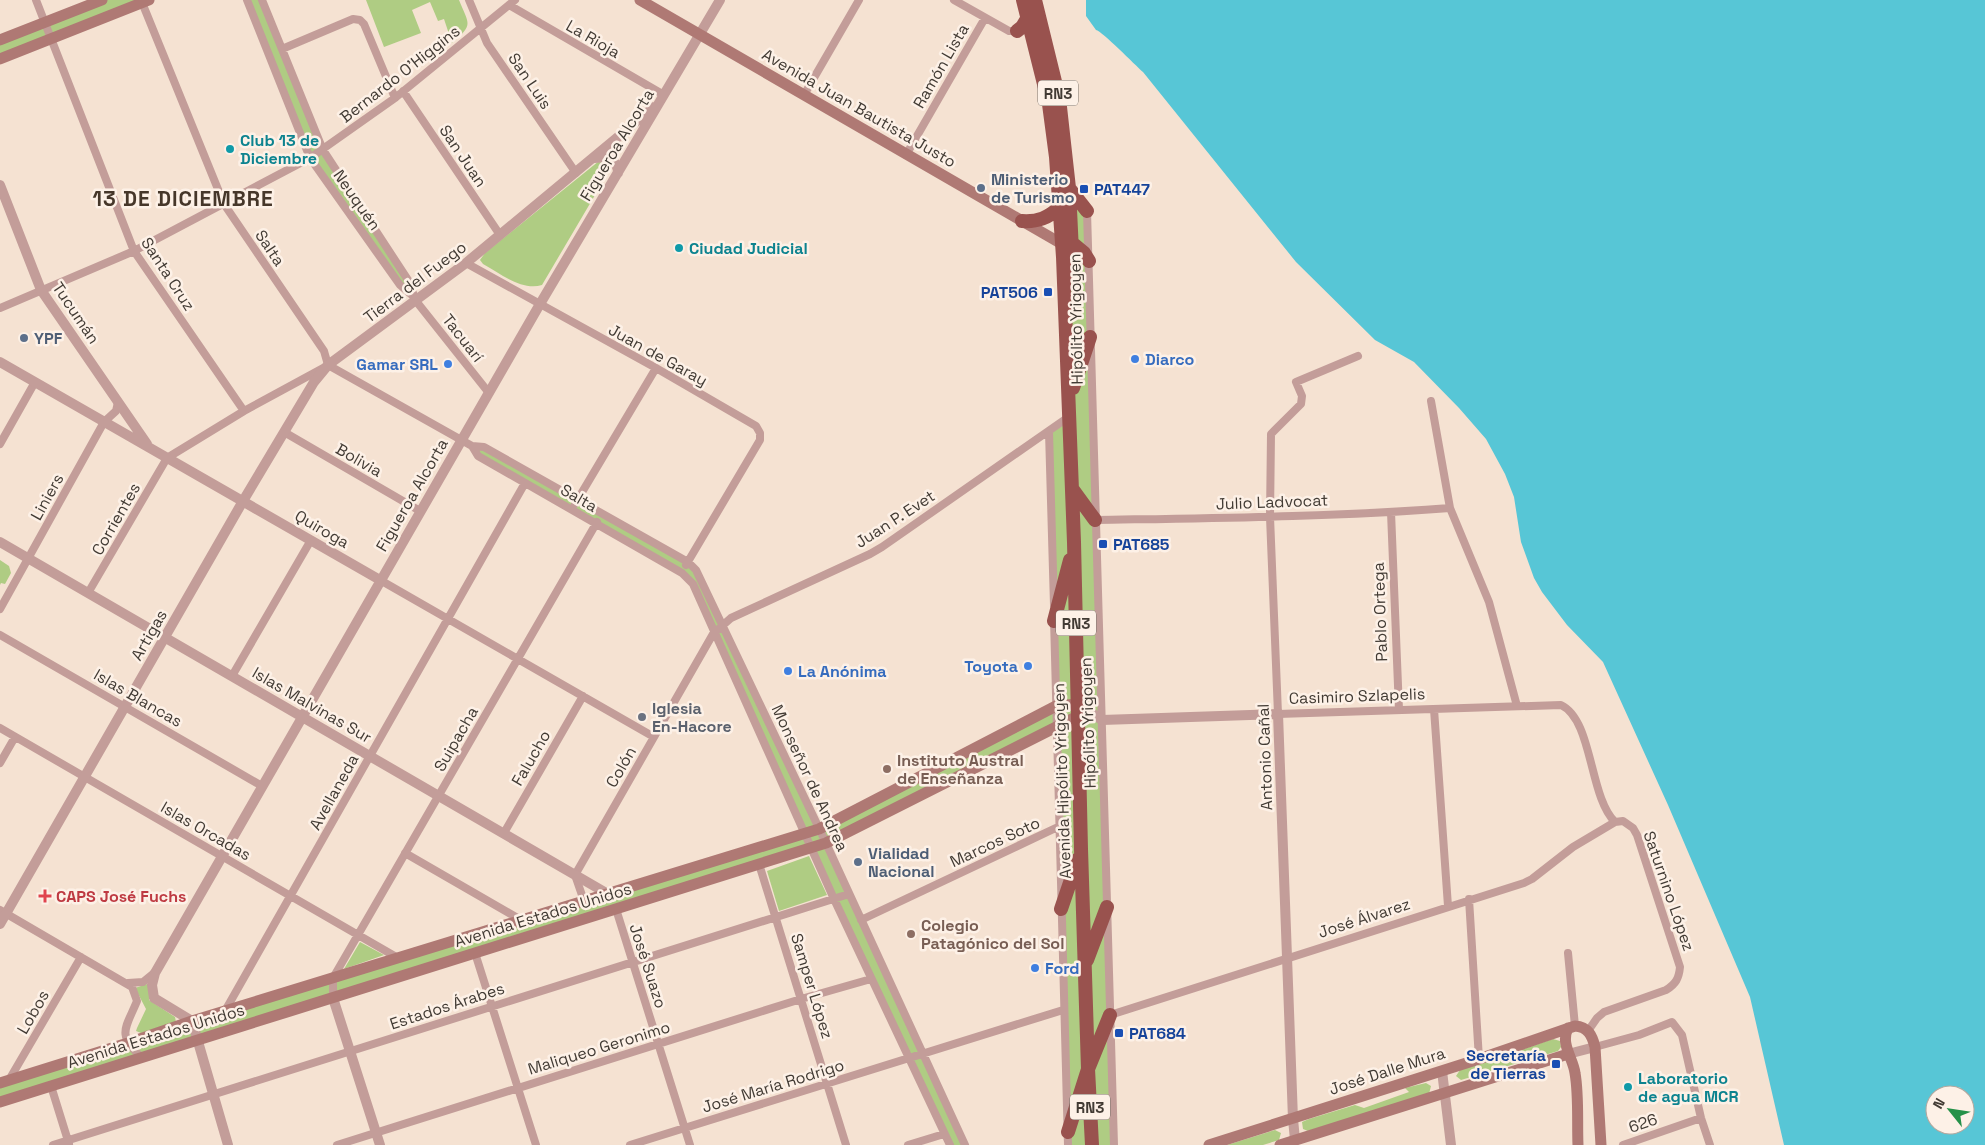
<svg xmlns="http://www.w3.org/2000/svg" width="1985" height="1145" font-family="'Space Grotesk',sans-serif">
<rect width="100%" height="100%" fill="#f5e2d2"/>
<path fill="#afcc83" d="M102 0H149L0 59V40Z
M247 0H262L323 150 408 280 413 296 400 285 310 158Z
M366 0H459C469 25 474 24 452 43L444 19 438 21 430 2 412 10 421 33 384 47Z
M599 161 607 165 608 173 542 285C522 291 501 274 483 264L480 260 485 253Z
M1069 188 1087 211 1114 1145H1068L1057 728 826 843 965 1145H950L811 848 0 1102V1083L804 833 693 584 682 573 478 456 472 446 484 447 696 570 819 829 1056 706 1049 432 1070 416Z
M0 560 9 566 11 573 5 584 1 583 0 585Z
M809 856 827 895 779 911 767 871Z
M360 942 384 955 344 969Z
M150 983 149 1000 175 1017 176 1022 141 1033 136 1031 137 1028 146 1009 135 988Z
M1553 1039 1560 1041 1561 1047 1558 1051 1461 1080 1456 1076 1460 1070Z
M1426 1083 1431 1086 1429 1094 1308 1131 1303 1129 1302 1122 1309 1119 1355 1105 1364 1108 1409 1092 1405 1088Z
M1275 1130 1281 1133 1279 1140 1263 1145H1227Z"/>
<path fill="#57c6d6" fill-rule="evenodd" d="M1086 0H1985V1145H1784L1750 997 1668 805 1603 662 1567 625 1542 592 1534 578 1521 542 1514 497 1505 474 1486 439 1459 408 1414 362 1375 340 1296 262 1143 72C1135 65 1102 31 1096 30L1086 16ZM1935 1095H1965V1125H1935Z"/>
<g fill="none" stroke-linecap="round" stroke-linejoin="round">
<path stroke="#c39d99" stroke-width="8" d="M36 0 134 251 244 411
M141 0 224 204 324 351 328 365 472 446 478 456 682 573 693 584 834 899 950 1145
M247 0 310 158 400 285 413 296
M262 0 323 150 408 280 416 301 489 393
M469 0 487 43 576 173
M954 0 1009 31H1017
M509 5 664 95
M282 49 353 19 360 20 364 24 395 98
M403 91 500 235
M804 95 859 0
M906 155 985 18
M1087 211 1114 1145
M466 263 656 368 756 426 760 433V440L686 565
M0 308 134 251 310 158 395 98 515 0
M1358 356 1296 382 1302 396 1301 404 1271 434 1270 517 1278 714 1561 705C1593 720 1589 797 1615 822
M1431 401 1450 508 1489 602 1517 706
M284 432 420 511
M1049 432 1054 605
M0 444 35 382
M472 446 484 447 688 562 696 570 826 843 965 1145
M575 504 656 368
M1391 512 1399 710
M1095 520C1213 518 1332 517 1450 508
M380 580 654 737
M88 593 167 458 244 411 325 367
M0 609 104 422 116 411 118 402
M1054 619 1068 1145
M0 635 262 786
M232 676 311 540
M1434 709 1448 906
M0 728 398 958
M0 763 15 737
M504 833 583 696
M405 853 521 920
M759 864 846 1145
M1469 899 1479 1059
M584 901 575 875 713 634 731 618 870 554 882 547 1070 416
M616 909 690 1145
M0 910 132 987 137 1001C126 1028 116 1034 141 1057
M861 920 1060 826
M475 953 536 1145
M1568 953 1575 1026
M128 983 143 982 154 973
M333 998V978L597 522
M225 1011 525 483
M1110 1015 1524 883 1532 879 1573 847 1615 822 1623 821 1633 828 1637 835 1680 967C1679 978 1676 984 1666 990L1604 1012 1597 1018 1588 1031
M1595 1047 1639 1035 1672 1022 1682 1035 1701 1118 1710 1145
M9 1080 81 957
M51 1086 69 1144
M53 1145 849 894
M337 1145 801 999 871 979
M630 1145 1063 1010
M908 1145 944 1134
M1623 1145 1701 1118"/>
<path stroke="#c39d99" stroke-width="10" d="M594 158C606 156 618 159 618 173
M0 185 41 290 147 444
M0 362 380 580
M0 542 608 894
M1078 704 1102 720 1278 714 1293 1119 1295 1140
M0 924 243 501 314 382 328 365 466 263 654 107
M333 998 380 1145
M1568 1054 1595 1047
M1442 1071 1451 1145
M228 1145 192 1021 154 998 152 985 155 973 540 304 720 0"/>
<path stroke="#af7974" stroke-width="11" d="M640 0 1062 244 1068 243
M0 40 102 0
M0 59 149 0
M1568 1028C1560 1044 1573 1058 1575 1073 1579 1096 1577 1122 1578 1145
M0 1083 128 1043 192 1021 819 829 1056 706 1078 704
M0 1102 826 843 1078 716
M1209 1145 1479 1059 1575 1026C1588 1027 1592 1035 1595 1047L1601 1145
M1280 1145 1568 1054"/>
<path stroke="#99524e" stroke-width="14" d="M1023 0 1049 104 1056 157 1063 257 1074 542 1081 849 1088 1069 1092 1145
M1035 0 1059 98 1069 188 1073 273
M1017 31 1022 27 1028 17
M1069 188 1087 211
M1022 221C1038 222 1048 218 1060 207
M1072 243 1084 253 1089 261
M1073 388 1090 337
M1073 490 1095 520
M1054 621 1070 560
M1061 909 1078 859
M1087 960 1107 907
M1068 1132 1088 1069 1110 1015"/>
</g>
<g fill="#0f9aa8" stroke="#fdf1e7" stroke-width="2">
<circle cx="230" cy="149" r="5"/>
<circle cx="679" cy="248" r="5"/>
<circle cx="1628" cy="1087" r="5"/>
</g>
<g fill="#5c6f8a" stroke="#fdf1e7" stroke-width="2">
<circle cx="981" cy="188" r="5"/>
<circle cx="24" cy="338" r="5"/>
<circle cx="858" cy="862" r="5"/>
</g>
<g fill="#1a4fb4" stroke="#fdf1e7" stroke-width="2">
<rect x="1079" y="184" width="10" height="10" rx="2.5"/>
<rect x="1043" y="287" width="10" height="10" rx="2.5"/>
<rect x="1098" y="539" width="10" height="10" rx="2.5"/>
<rect x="1114" y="1028" width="10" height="10" rx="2.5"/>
<rect x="1551" y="1059" width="10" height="10" rx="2.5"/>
</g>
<g fill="#3f7fe0" stroke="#fdf1e7" stroke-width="2">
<circle cx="1135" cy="359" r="5"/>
<circle cx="448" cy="364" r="5"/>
<circle cx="1028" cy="666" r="5"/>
<circle cx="788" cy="671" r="5"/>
<circle cx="1035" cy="968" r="5"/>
</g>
<circle fill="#6b7280" stroke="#fdf1e7" stroke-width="2" cx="642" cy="717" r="5"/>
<g fill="#8d6e63" stroke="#fdf1e7" stroke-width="2">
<circle cx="887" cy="769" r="5"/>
<circle cx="911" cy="934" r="5"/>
</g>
<path fill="#e0444e" stroke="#fdf1e7" stroke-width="2" d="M42.5 888.5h5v5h5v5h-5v5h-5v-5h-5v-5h5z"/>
<g text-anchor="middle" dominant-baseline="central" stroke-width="5" stroke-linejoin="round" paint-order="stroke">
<g fill="#fdf1e7" stroke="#7a726a" stroke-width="1">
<rect x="1038" y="80.5" width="40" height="25" rx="4"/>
<rect x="1056" y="610.5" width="40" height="25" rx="4"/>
<rect x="1070" y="1094.5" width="40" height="25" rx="4"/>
</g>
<g font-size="15" font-weight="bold" fill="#423b34">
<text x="1058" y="93">RN3</text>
<text x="1076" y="623">RN3</text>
<text x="1090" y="1107">RN3</text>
</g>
<g font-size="16" fill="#423b34" stroke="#fdf1e7">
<text transform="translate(593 39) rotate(30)">La Rioja</text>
<text transform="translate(941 66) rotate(-60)">Ramón Lista</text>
<text transform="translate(400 74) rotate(-38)">Bernardo O'Higgins</text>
<text transform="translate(530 81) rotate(56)">San Luis</text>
<text transform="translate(859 108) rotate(30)">Avenida Juan Bautista Justo</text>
<text transform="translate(617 145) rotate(-59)">Figueroa Alcorta</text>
<text transform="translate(463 156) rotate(56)">San Juan</text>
<text transform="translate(357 200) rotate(55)">Neuquén</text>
<text transform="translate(270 248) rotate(56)">Salta</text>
<text transform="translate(168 274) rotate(57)">Santa Cruz</text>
<text transform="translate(415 282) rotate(-37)">Tierra del Fuego</text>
<text transform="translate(76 313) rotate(56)">Tucumán</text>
<text transform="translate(1076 319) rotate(-91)">Hipólito Yrigoyen</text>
<text transform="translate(463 338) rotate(52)">Tacuarí</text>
<text transform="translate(658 355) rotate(29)">Juan de Garay</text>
<text transform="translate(359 460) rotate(30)">Bolivia</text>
<text transform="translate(412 495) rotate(-60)">Figueroa Alcorta</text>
<text transform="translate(47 497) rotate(-61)">Liniers</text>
<text transform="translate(579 498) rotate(30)">Salta</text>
<text transform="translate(1272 502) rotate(-2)">Julio Ladvocat</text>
<text transform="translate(116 519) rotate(-60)">Corrientes</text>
<text transform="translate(895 519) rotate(-33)">Juan P. Evet</text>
<text transform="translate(322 529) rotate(30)">Quiroga</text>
<text transform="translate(1380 612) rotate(-92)">Pablo Ortega</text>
<text transform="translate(149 635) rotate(-60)">Artigas</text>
<text transform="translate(1357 696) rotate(-2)">Casimiro Szlapelis</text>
<text transform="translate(138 698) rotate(30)">Islas Blancas</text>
<text transform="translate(312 705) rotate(30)">Islas Malvinas Sur</text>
<text transform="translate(1088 723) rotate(-92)">Hipólito Yrigoyen</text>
<text transform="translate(456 739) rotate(-60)">Suipacha</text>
<text transform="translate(1265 757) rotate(-92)">Antonio Cañal</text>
<text transform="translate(531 758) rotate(-60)">Falucho</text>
<text transform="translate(621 767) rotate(-60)">Colón</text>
<text transform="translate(810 778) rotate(65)">Monseñor de Andrea</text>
<text transform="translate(1062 781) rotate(-92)">Avenida Hipólito Yrigoyen</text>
<text transform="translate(334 792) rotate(-61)">Avellaneda</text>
<text transform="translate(206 831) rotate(30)">Islas Orcadas</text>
<text transform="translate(995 842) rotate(-25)">Marcos Soto</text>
<text transform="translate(1669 891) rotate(71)">Saturnino López</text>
<text transform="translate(543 915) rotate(-17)">Avenida Estados Unidos</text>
<text transform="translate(1364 918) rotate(-18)">José Álvarez</text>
<text transform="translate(648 966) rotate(72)">José Suazo</text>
<text transform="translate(812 986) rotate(73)">Samper López</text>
<text transform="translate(447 1006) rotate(-18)">Estados Árabes</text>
<text transform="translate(33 1012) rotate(-60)">Lobos</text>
<text transform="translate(156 1036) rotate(-17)">Avenida Estados Unidos</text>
<text transform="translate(599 1048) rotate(-17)">Maliqueo Geronimo</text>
<text transform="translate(1387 1071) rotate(-18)">José Dalle Mura</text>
<text transform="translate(773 1086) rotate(-17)">José María Rodrigo</text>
<text transform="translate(1643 1123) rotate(-19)">626</text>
</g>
<g font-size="16" font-weight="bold" fill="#0d838f" stroke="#fdf1e7" text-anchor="start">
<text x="240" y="140">Club 13 de<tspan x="240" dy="18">Diciembre</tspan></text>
<text x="689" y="248">Ciudad Judicial</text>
<text x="1638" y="1078">Laboratorio<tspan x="1638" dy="18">de agua MCR</tspan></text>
</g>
<g font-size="16" font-weight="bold" fill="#4e5e75" stroke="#fdf1e7" text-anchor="start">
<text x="991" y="179">Ministerio<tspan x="991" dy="18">de Turismo</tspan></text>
<text x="34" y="338">YPF</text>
<text x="868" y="853">Vialidad<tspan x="868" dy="18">Nacional</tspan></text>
</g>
<g font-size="16" font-weight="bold" fill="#164399" stroke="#fdf1e7" text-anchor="start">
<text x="1094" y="189">PAT447</text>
<text x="1038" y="292" text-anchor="end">PAT506</text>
<text x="1113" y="544">PAT685</text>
<text x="1129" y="1033">PAT684</text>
<text x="1546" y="1055" text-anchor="end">Secretaría<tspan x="1546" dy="18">de Tierras</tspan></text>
</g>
<g font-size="16" font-weight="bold" fill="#366cbe" stroke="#fdf1e7" text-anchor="start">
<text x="1145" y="359">Diarco</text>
<text x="438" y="364" text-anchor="end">Gamar SRL</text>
<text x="1018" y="666" text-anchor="end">Toyota</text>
<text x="798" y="671">La Anónima</text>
<text x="1045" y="968">Ford</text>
</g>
<g font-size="16" font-weight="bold" fill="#5b616d" stroke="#fdf1e7" text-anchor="start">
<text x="652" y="708">Iglesia<tspan x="652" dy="18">En-Hacore</tspan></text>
</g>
<g font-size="16" font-weight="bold" fill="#785e54" stroke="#fdf1e7" text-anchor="start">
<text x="897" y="760">Instituto Austral<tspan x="897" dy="18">de Enseñanza</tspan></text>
<text x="921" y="925">Colegio<tspan x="921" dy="18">Patagónico del Sol</tspan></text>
</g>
<g font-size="16" font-weight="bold" fill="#be3a42" stroke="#fdf1e7" text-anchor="start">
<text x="56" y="896">CAPS José Fuchs</text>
</g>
<g font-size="21" font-weight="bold" letter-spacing="1" fill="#46372a" stroke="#fdf1e7">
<text x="183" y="198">13 DE DICIEMBRE</text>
</g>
</g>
<g transform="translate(1950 1110) rotate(300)"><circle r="24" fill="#fdf1e7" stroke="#b2a89f"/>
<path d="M0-4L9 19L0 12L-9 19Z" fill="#259148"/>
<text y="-8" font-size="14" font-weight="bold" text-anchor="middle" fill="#423b34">N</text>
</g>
</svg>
